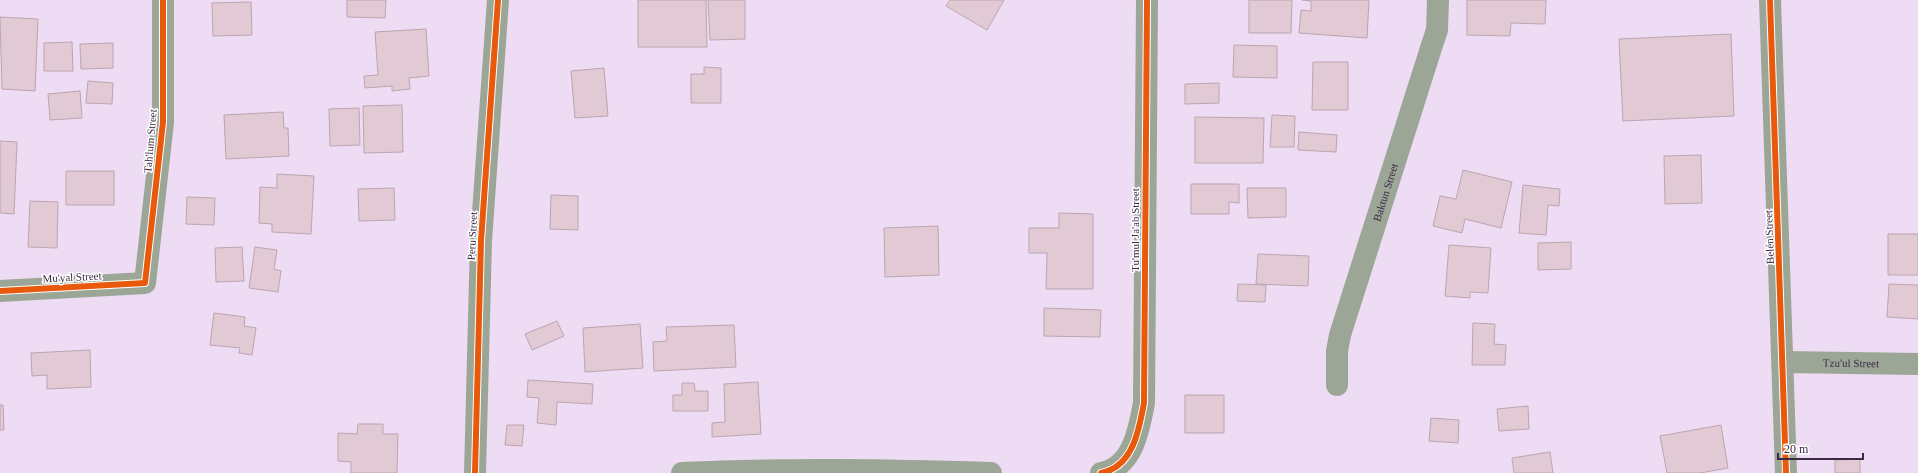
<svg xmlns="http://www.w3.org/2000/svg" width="1918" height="473" font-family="Georgia,serif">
<rect width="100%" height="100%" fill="#eddcf3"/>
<path fill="#e2cad5" stroke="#bca4b0" d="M347 0H386L385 18 347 17Z
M638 0H706L707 47H638Z
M708 0H745V39L710 40Z
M950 0H1004L987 30 946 6Z
M1249 0H1292L1291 33H1249Z
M1302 0H1369L1367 38 1299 33 1301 10 1311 11V1Z
M1467 0H1546L1545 24 1511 23 1510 36 1467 35Z
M251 2 252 35 213 36 212 3Z
M0 17 38 19 35 91 2 89Z
M426 29 429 76 409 78 410 89 392 91V86L365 88 364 76 378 75 375 32Z
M1731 34 1734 116 1623 121 1619 39Z
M72 42 73 71H44V43Z
M113 43V68L81 69 80 44Z
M1234 45 1277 46V78L1233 77Z
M1313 62H1348V110H1312Z
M704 67 721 68V103H691V74H704Z
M604 68 608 116 575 118 571 71Z
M88 81 113 83 112 104 86 103Z
M1219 83V103L1185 104V84Z
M80 91 82 118 50 120 48 94Z
M402 105 403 152 364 153 363 106Z
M359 108 360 145 330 146 329 109Z
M283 112 284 128H288L289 156 226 159 224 115Z
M1272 115 1295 116 1294 147H1270Z
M1195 117 1264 118 1263 163H1195Z
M1299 132 1337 135 1336 152 1298 150Z
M0 141 17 142 14 214 0 213Z
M1701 155 1702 203 1665 204 1664 156Z
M1463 170 1512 182 1501 228 1465 219 1462 233 1433 226 1440 196 1456 199Z
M66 171H114V205H66Z
M277 174 314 176 311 234 272 232V224L259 223 260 187 277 188Z
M1191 184H1239V203L1229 202V214H1191Z
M1523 185 1560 189 1559 206 1548 205 1546 235 1519 233Z
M394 188 395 220 359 221 358 189Z
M1247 188H1286V217L1248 218Z
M551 195 578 196V230L550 229Z
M187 197 215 198 214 225 186 224Z
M30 201 58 202 57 248 28 247Z
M1059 213 1093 214V289H1046L1047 253H1029V228H1059Z
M938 226 939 275 885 277 884 228Z
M1888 234H1918V275H1888Z
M1571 242V269L1538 270V243Z
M1449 245 1491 248 1488 293 1470 292V298L1445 296Z
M242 247 244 281 216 282 215 248Z
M255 247 277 250 274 269 281 271 278 292 249 288Z
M1258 254 1309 256 1308 286 1256 284Z
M1238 284 1266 285 1265 302 1237 301Z
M1889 284 1918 285V319L1887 317Z
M1044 308 1101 310 1100 337 1044 336Z
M214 313 245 317 244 326 256 328 252 355 239 353 240 348 210 345Z
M557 321 564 336 532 350 525 334Z
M1473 323 1495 324 1494 344 1506 345 1505 365H1472Z
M640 324 643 368 585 372 583 328Z
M734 325 736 367 654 371 653 342 667 341 666 327Z
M90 350 91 387 47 389V375L32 376 31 353Z
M528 380 593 384 592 404 557 402 556 425 537 423 539 398 527 397Z
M758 382 761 434 712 437V423L725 422 724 384Z
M682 383H694L695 391H708V411H673V395H682Z
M1185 395H1224V433H1185Z
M0 405H3L4 430H0Z
M1528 406 1529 429 1499 431 1497 409Z
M1431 418 1459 420 1458 443 1429 441Z
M358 424H383V434H398L397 473H351V462L338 461V433L357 434Z
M507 425H524L522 446 505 445Z
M1721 425 1728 468 1700 473H1667L1660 436Z
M1550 452 1553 473H1514L1512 458Z
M1860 459V473H1835V460Z"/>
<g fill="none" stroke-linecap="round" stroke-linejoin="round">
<g stroke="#9ba696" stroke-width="22">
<path d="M1770 0 1786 473"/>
<path d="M0 291 145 283 163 122V0"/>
<path id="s1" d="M1783 362 1918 364"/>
<path id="s2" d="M1337 385V351L1340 335 1432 45 1437 30 1438 0"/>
<path d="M475 473 481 241 498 0"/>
<path d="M682 473C786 468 888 470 991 473"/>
<path d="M1101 473C1133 467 1139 430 1144 403L1147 0"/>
</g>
<g stroke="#fff" stroke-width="8">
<path id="cycleway" d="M1770 0 1786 473
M0 291 145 283 163 122V0
M475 473 481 241 498 0
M1101 473C1133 467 1139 430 1144 403L1147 0"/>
</g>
<use href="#cycleway" stroke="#e8590c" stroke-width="6"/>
</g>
<g text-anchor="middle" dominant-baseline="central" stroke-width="3" stroke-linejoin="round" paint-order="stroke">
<g font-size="11" fill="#3c2943" stroke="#fff">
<text transform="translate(150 141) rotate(-85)">Tah'lum Street</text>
<text stroke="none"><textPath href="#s2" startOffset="200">Baktun Street</textPath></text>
<text transform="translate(1135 230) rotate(-90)">Tu'mul Ja'ab Street</text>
<text transform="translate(472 236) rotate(-87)">Peru Street</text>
<text transform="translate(1769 237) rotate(-92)">Belén Street</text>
<text transform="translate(72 277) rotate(-3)">Mu'yal Street</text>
<text stroke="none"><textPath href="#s1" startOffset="68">Tzu'ul Street</textPath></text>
</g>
</g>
<path d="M1778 453v6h85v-6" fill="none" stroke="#3c2943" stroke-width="2"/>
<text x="1784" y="453" font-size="12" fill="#3c2943" stroke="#ffffff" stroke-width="3" paint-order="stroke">20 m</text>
</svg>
